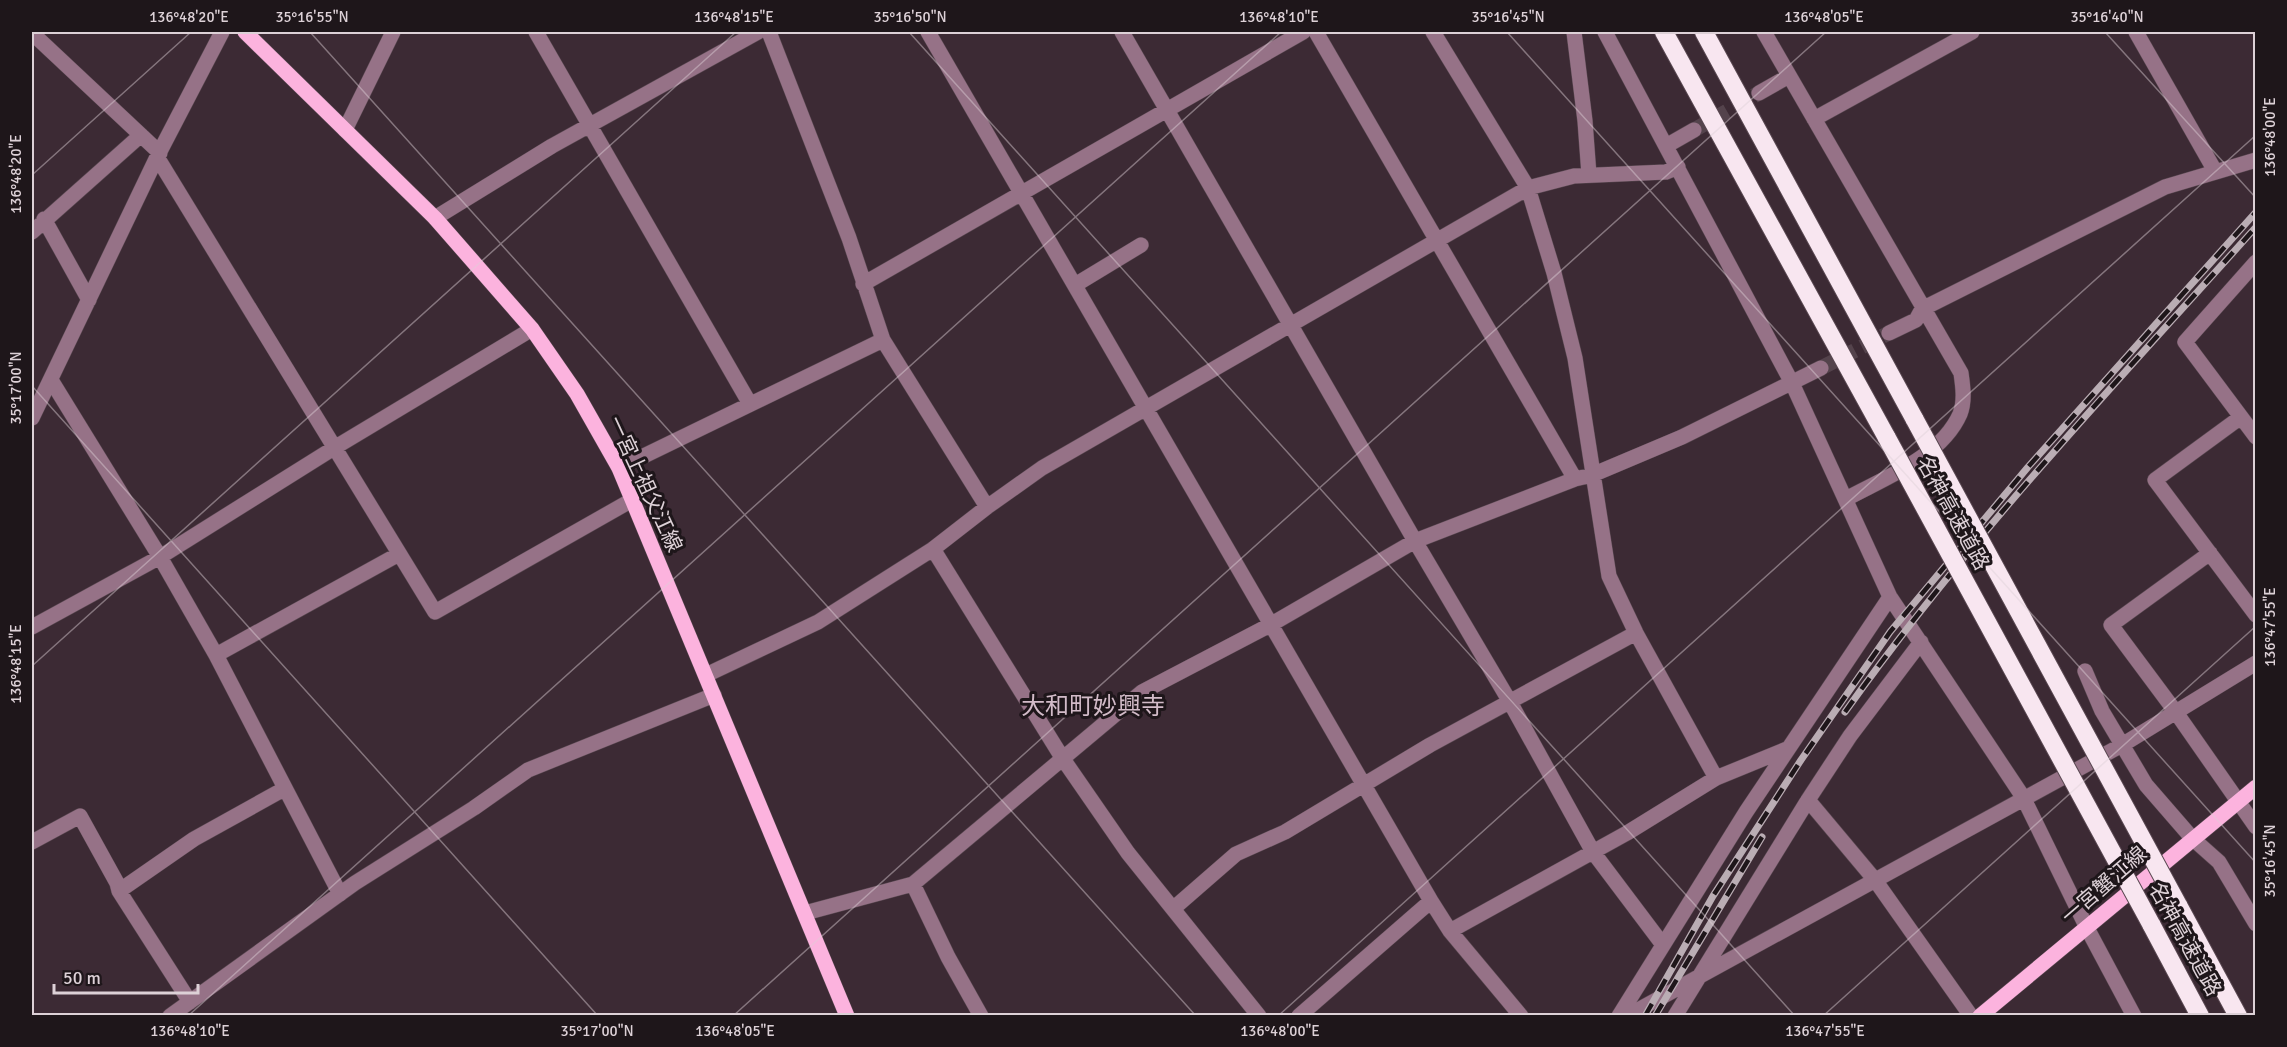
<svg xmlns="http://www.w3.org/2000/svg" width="2287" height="1047" font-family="Signika,'Noto Sans JP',sans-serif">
<rect width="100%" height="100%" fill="#3c2a34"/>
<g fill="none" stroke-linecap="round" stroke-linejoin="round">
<path stroke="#b06292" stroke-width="6" d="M2255 811 2256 810"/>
<path stroke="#54434c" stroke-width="15" stroke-dasharray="15 8" stroke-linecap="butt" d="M1694 130 1759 93
M1821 368 1889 333"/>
<g stroke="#594851" stroke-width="16">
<path id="minor" d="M536 32 750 404
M769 32 849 238 883 340 987 507 1042 468 1528 188 1574 176 1666 172 1678 167
M928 32 1431 901 1450 931 1521 1016
M1122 32 1415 541 1510 702 1593 852 1663 945
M1316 32 1575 479
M1433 32 1528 188 1554 273 1575 358 1609 576 1636 633 1716 778
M1574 32 1585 121 1589 175
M1605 32 1792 383 1890 597 2023 797 2087 928 2134 1016
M1764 32 1961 373C1963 387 1965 401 1960 414 1941 457 1884 478 1846 499
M2136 32 2215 171
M32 33 160 153
M1759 93 1789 76
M1814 119 1972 32
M345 130 393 32
M1666 146 1694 130
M157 157 435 612 632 500
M435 218 552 146 758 32
M44 219 89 300
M32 232 141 135
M2256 262 2185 342 2256 437
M863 284 1303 32
M1075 285 1141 245
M1889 333 1916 320 1922 309 2165 187 2256 160
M51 380 160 557 216 655 340 894
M2241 417 2155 480 2256 615
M32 418 157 157 222 32
M619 468 883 340
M933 549 1063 759 1128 853 1259 1016
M2210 553 2111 625 2175 711 2256 827
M32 627 160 557 334 448 532 329
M216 655 399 554
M2085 671 2102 711 2146 785 2192 838 2219 862 2256 924
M706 675 818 622 933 549 987 507
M1808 800 1875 880 1971 1016
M32 842 80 816 117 883 119 891 190 1002
M913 884 948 957 981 1016
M119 891 194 839 284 789
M1174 908 1236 854 1285 832 1430 745 1636 633
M805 913 913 884 1142 692 1270 625 1415 541 1575 479 1592 475 1682 437 1821 368
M1450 931 1627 833 1716 778 1787 749
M170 1016 355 883 474 808 528 770 714 695
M1299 1016 1431 901
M1619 1016 1746 812 1890 597
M1627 1016 2122 745 2256 663
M1675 1016 1808 800 1850 736 1921 642"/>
</g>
<g stroke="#594851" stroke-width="16">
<path id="major" d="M245 32 435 218 532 329 577 394 619 468 847 1016
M1980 1016 2256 787"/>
</g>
<g stroke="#594851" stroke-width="20">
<path id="highway" d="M1664 32 1887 438
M1704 32 1915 420
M2178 905 2238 1016
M2151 924 2200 1016"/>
</g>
<use href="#minor" stroke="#967287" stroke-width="15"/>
<use href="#major" stroke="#fcb3de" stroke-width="15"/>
<use href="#highway" stroke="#f8e6f0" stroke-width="18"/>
<g stroke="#baadb4" stroke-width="7">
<path id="rail" d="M1845 712C1968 539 2114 385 2256 227
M1645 1016 1713 896 1801 760 1890 632 2028 467 2256 212
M1655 1016 1762 837"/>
</g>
<use href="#rail" stroke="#1e161a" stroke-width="4.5" stroke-dasharray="14" stroke-linecap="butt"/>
<g stroke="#594851" stroke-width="20" stroke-linecap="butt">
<path id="highway-bridge" d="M1915 420 2178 905
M1887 438 2151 924"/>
</g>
<use href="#highway-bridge" stroke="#f8e6f0" stroke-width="18"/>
</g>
<path fill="none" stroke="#ddd1d7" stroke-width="1.5" stroke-opacity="0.45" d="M310 32 1196 1016M909 32 1795 1016M1507 32 2256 863M2105 32 2256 198M32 175 191 32M32 386 598 1016M32 666 736 32M188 1016 1281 32M733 1016 1826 32M1278 1016 2256 135M1823 1016 2256 626"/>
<g text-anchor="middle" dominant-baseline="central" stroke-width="6" stroke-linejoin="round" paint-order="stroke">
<g font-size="21" fill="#ddd1d7" stroke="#1e161a">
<text transform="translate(645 484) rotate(65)">一宮上祖父江線</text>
<text transform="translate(1953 513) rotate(61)">名神高速道路</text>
<text transform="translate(2104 885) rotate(-41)">一宮蟹江線</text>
<text transform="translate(2185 939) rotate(61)">名神高速道路</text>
</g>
<g font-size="24" fill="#d2bbc8" stroke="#1e161a">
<text x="1093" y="706">大和町妙興寺</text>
</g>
</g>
<rect width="2287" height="1047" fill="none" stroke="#1e161a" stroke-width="66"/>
<path d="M54 984v9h144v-9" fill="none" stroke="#ddd1d7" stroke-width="3"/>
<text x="63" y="984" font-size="18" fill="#ddd1d7" stroke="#1e161a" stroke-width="4.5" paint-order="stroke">50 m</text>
<rect x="33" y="33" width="2221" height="981" fill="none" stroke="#ddd1d7" stroke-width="2"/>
<g font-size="15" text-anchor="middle" fill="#ddd1d7">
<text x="189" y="22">136°48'20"E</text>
<text x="312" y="22">35°16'55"N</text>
<text x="734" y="22">136°48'15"E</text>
<text x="910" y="22">35°16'50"N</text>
<text x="1279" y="22">136°48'10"E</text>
<text x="1508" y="22">35°16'45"N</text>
<text x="1824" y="22">136°48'05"E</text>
<text x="2107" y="22">35°16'40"N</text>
<text transform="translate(2270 137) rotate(-90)" y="5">136°48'00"E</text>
<text transform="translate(16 174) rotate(-90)" y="5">136°48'20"E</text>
<text transform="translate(16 388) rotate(-90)" y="5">35°17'00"N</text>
<text transform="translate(2270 627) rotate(-90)" y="5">136°47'55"E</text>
<text transform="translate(16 664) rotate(-90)" y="5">136°48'15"E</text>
<text transform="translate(2270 861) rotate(-90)" y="5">35°16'45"N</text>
<text x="190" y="1036">136°48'10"E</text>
<text x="597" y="1036">35°17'00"N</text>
<text x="735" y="1036">136°48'05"E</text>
<text x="1280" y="1036">136°48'00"E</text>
<text x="1825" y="1036">136°47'55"E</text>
</g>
</svg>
